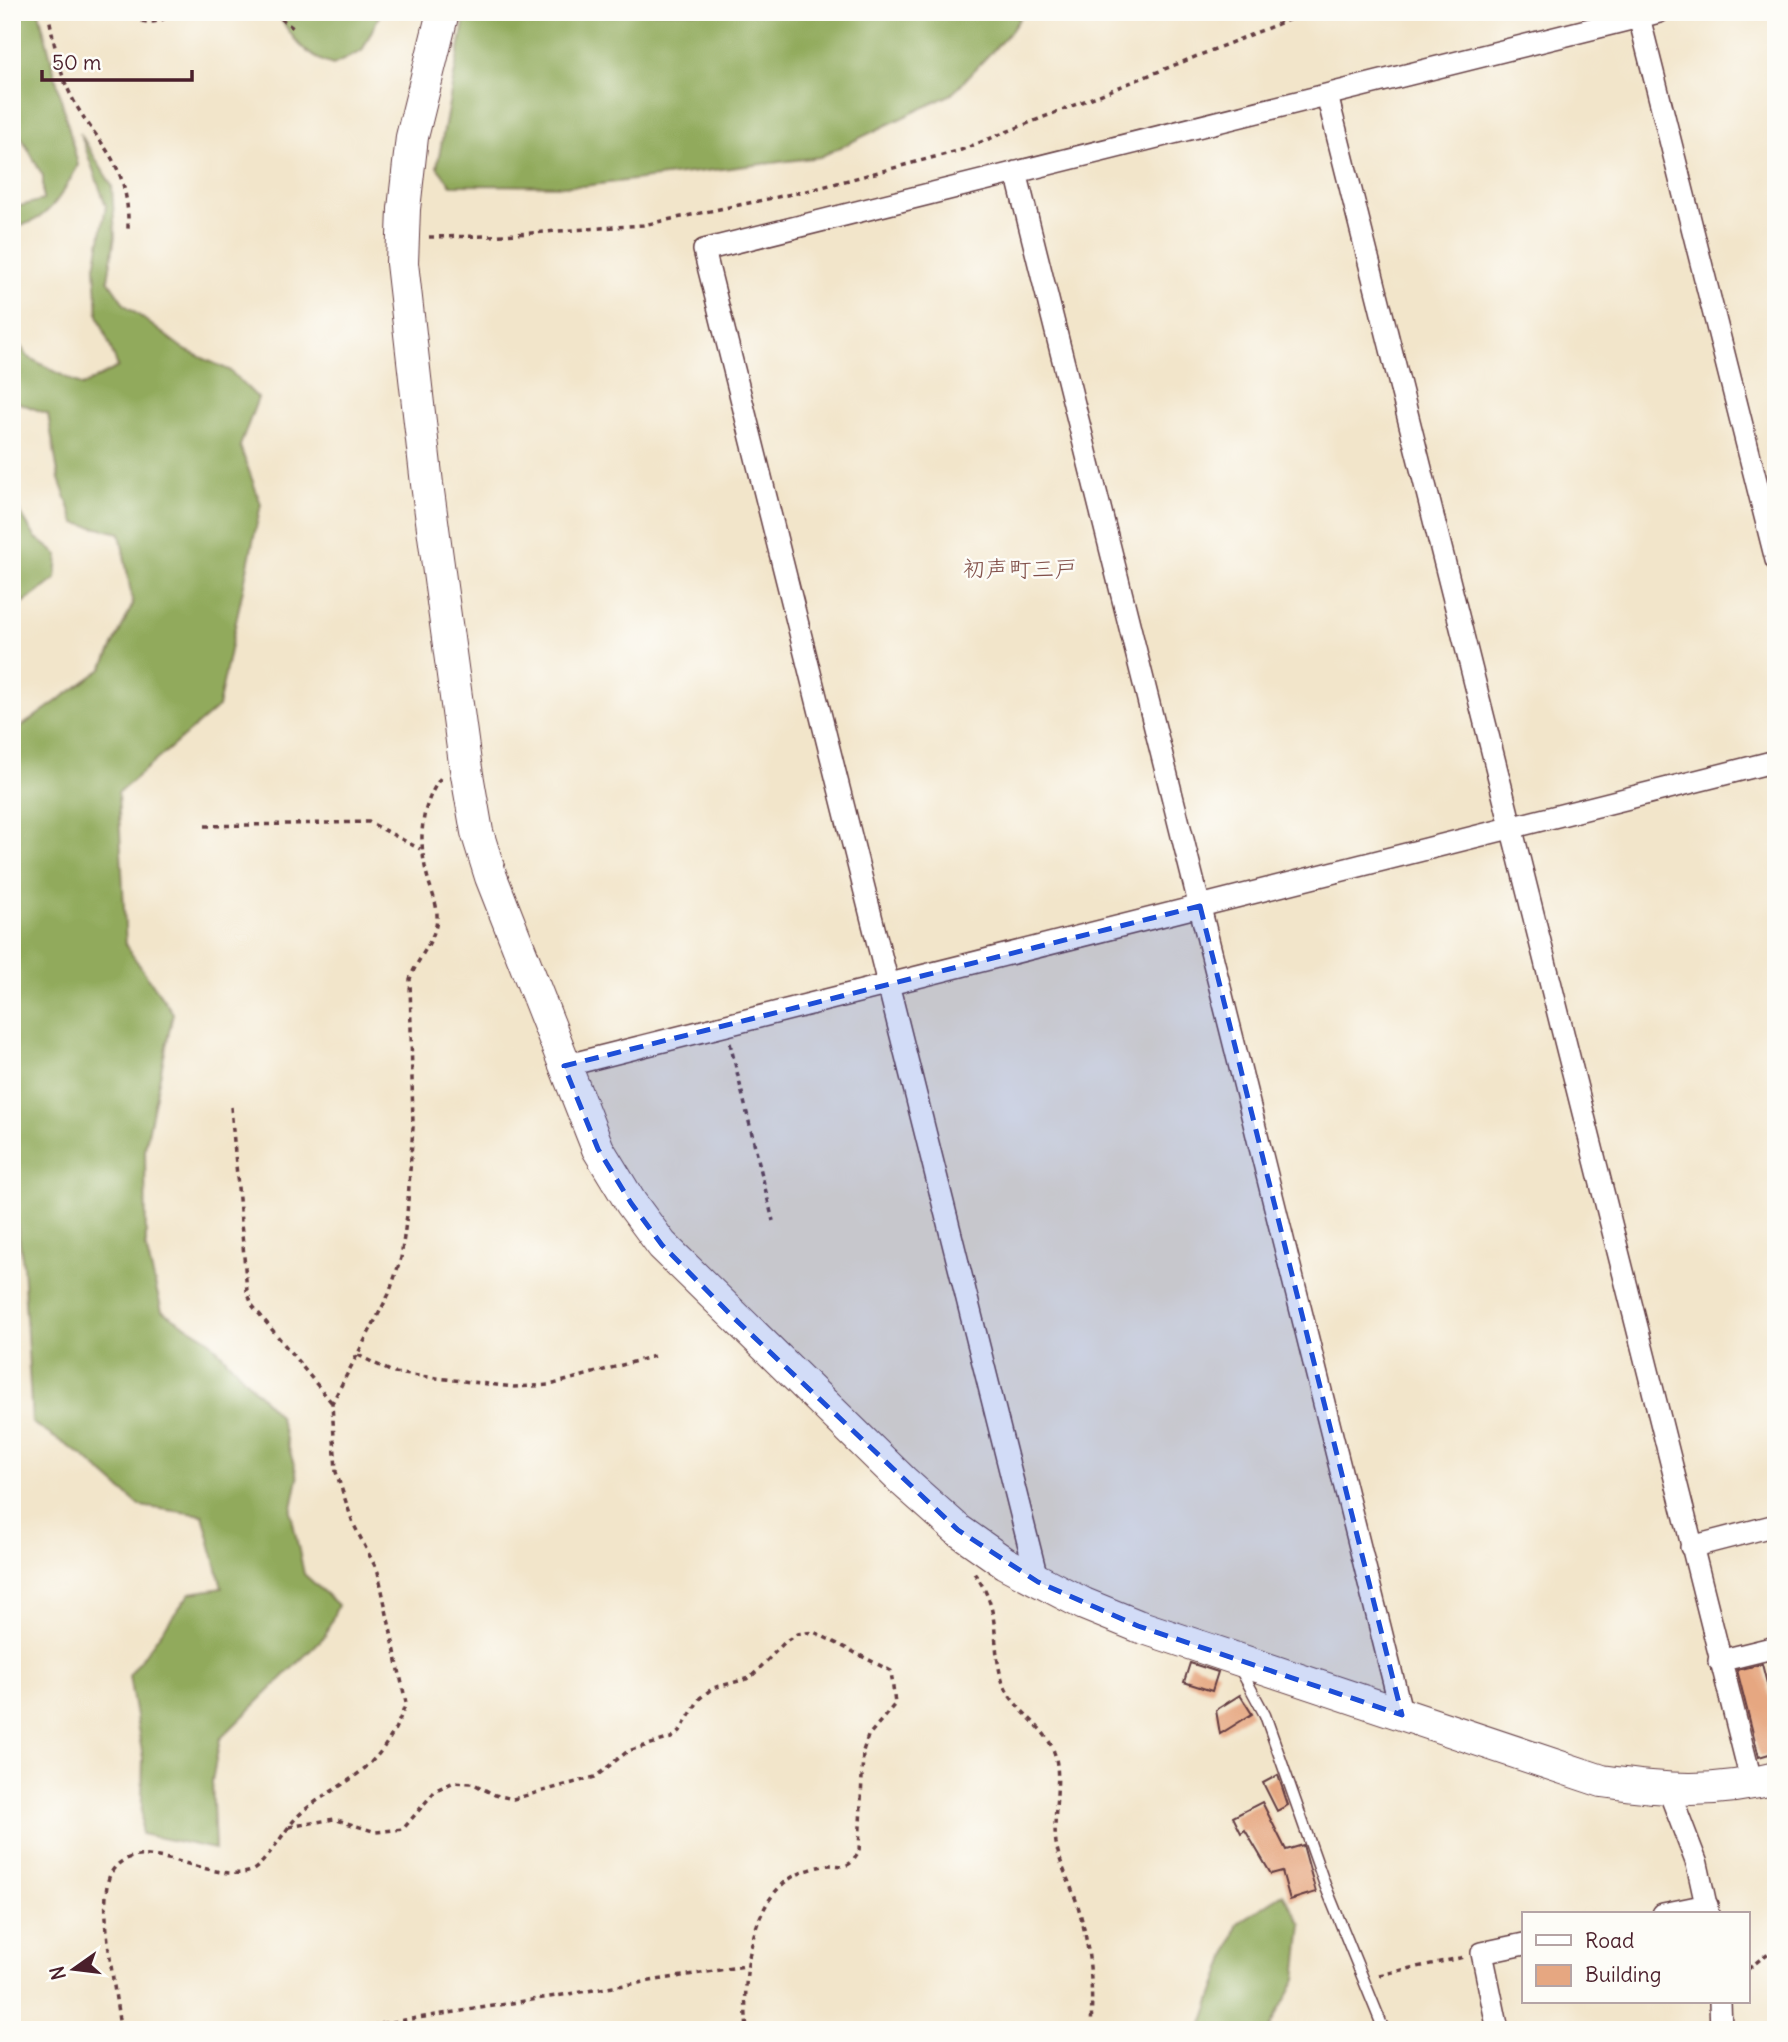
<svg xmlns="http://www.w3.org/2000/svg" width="1788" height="2042" font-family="Delius,'Klee One',sans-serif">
<rect width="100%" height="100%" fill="#fdfcf7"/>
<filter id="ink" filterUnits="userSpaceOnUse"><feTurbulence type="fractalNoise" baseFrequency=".0143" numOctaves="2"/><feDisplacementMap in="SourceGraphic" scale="14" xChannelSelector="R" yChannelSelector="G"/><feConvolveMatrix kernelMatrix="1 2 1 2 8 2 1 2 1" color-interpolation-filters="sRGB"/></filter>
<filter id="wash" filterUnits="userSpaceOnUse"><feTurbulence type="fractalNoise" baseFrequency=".00686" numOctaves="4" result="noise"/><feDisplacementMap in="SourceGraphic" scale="28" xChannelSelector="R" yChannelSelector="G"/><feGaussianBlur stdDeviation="1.57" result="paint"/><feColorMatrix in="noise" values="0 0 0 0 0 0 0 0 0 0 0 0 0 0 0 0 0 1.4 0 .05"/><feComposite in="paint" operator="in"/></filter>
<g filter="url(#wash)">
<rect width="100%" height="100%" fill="#f2e5ca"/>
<path fill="#91aa5b" stroke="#6e6443" stroke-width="2" d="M12 12H39L78 165C64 192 46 226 12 226V208L43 200V176L12 120Z
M277 12H381L362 51 333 65C305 57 291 37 277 12Z
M466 12H1024L1011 31 952 94 820 157 584 186 451 185 437 167Z
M80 133 112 186 115 236 108 280 125 305 185 350 229 370 258 398 240 446 261 504 218 707 118 793 126 946 173 1013 145 1148 146 1248 162 1311 208 1339 279 1416 298 1478 291 1513 304 1574 338 1605 325 1636 220 1739 212 1781 215 1849 141 1834 143 1758 129 1676 190 1593 222 1588 203 1515 140 1506 83 1456 32 1423 23 1265 12 1187V733L102 669 133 604 120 533 75 523 59 479 48 414 12 400V334L28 357 82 386 118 367 98 315 95 267 106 206Z
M12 499 35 537 58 555 56 579 12 611Z
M1283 1894 1302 1925 1296 1979 1269 2030H1201L1238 1923Z"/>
<g id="blocks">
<path fill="#e6a781" d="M1190 1663 1218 1672 1212 1691 1184 1682Z
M1762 1664 1776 1719V1752L1759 1757 1737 1670Z
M1240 1695 1252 1714 1220 1734 1216 1710Z
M1278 1775 1288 1805 1277 1811 1263 1783Z
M1262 1802 1286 1850 1303 1845 1316 1892 1290 1900 1282 1871 1271 1874 1245 1830 1241 1833 1233 1817Z"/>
</g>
</g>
<g filter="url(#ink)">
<use href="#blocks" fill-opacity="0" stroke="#633d43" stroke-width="2"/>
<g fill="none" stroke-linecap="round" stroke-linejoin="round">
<g stroke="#633d43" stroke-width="13">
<path id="lane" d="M1238 1665 1265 1715 1325 1885 1384 2030"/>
</g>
<g stroke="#633d43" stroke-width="24">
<path id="street" d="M1639 17 1776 560
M1327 95 1752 1784
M1016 172 1402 1715
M564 1066 1776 761
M1691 1547 1776 1525
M1038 1582 704 250 1659 12
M1719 1661 1776 1647
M1669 1791 1697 1864 1708 1914
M1663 1914 1707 1905
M1720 2002 1721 2030
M1498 2030 1482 1953 1524 1944"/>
</g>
<g stroke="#633d43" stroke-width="34">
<path id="secondary" d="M443 12 412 137 404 209 402 263 427 484 465 763 477 832 491 877 598 1149 631 1203 662 1245 903 1481 958 1530 1005 1563 1084 1604 1138 1626 1602 1781C1665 1790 1714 1794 1776 1778"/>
</g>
<path stroke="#633d43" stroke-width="3.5" stroke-dasharray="5 5" stroke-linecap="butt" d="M48 12C53 36 57 64 67 87 92 144 130 155 128 229
M124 12C143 25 156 26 175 12
M273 12 293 28
M429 237 489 236 643 225 811 190 961 150 1308 12
M205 826 369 822 420 849
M730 1043 773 1221
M231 1107 247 1291 252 1305 332 1403
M358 1355 394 1373 514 1387 550 1385 658 1355
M974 1573C1003 1611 990 1640 1002 1680 1011 1710 1044 1723 1054 1752 1063 1776 1052 1815 1056 1843 1060 1867 1074 1890 1080 1913 1091 1952 1093 1990 1091 2030
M289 1827 334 1819 376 1832 403 1829 436 1790 454 1782 472 1783 495 1795 513 1799 595 1777 628 1751 671 1738 680 1731 700 1698 713 1688 750 1678 786 1641 797 1634 814 1632 891 1671 895 1704 868 1736 863 1751 859 1852C846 1874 842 1862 823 1866 816 1867 809 1870 803 1872 748 1892 742 1982 747 2030
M1748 1969 1776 1947
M1379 1975 1464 1957
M120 2030C117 1994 96 1900 111 1873 136 1829 212 1885 251 1871 263 1867 285 1830 295 1819 319 1794 352 1784 375 1758 389 1743 399 1723 406 1703L378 1572 353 1523 336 1472 332 1403 389 1294 401 1258 407 1215 413 1127 410 979C417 958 438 938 437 915 437 903 431 890 428 879 418 843 419 807 442 776
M342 2030 745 1966"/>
<use href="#lane" stroke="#fff" stroke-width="10"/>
<use href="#street" stroke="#fff" stroke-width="21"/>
<use href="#secondary" stroke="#fff" stroke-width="32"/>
</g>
</g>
<path fill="#1d4ed8" fill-opacity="0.2" stroke="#1d4ed8" stroke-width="5" stroke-dasharray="14 9" stroke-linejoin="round" d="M1200 906 1402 1715 1138 1626 1038 1582 958 1530 735 1319 662 1245 631 1203 598 1149 564 1066Z"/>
<g text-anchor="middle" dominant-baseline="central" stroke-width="5" stroke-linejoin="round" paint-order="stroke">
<g font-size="23" fill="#814f49" stroke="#fdfcf7">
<text x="1020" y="568">初声町三戸</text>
</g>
</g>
<rect width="1788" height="2042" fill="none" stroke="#fdfcf7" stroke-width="42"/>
<rect x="1522" y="1912" width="228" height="91" fill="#fdfcf7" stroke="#b5a4a5" stroke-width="2"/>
<rect x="1536" y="1935" width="35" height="10" fill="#ffffff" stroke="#b5a4a5" stroke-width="2"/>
<text x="1585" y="1948" font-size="21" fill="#4a1f2b">Road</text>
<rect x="1536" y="1965" width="35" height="21" fill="#e6a781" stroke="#b5a4a5" stroke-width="2"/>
<text x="1585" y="1982" font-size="21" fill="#4a1f2b">Building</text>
<g transform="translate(74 1969) rotate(256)" stroke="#fdfcf7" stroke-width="5" paint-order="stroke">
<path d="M0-5L12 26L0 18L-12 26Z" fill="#4a1f2b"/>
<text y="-10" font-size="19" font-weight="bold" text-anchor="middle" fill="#4a1f2b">N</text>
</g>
<path d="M42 70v10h150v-10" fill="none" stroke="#4a1f2b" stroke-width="3.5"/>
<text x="52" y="70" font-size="21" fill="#4a1f2b" stroke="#fdfcf7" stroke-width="5" paint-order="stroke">50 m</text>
</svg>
